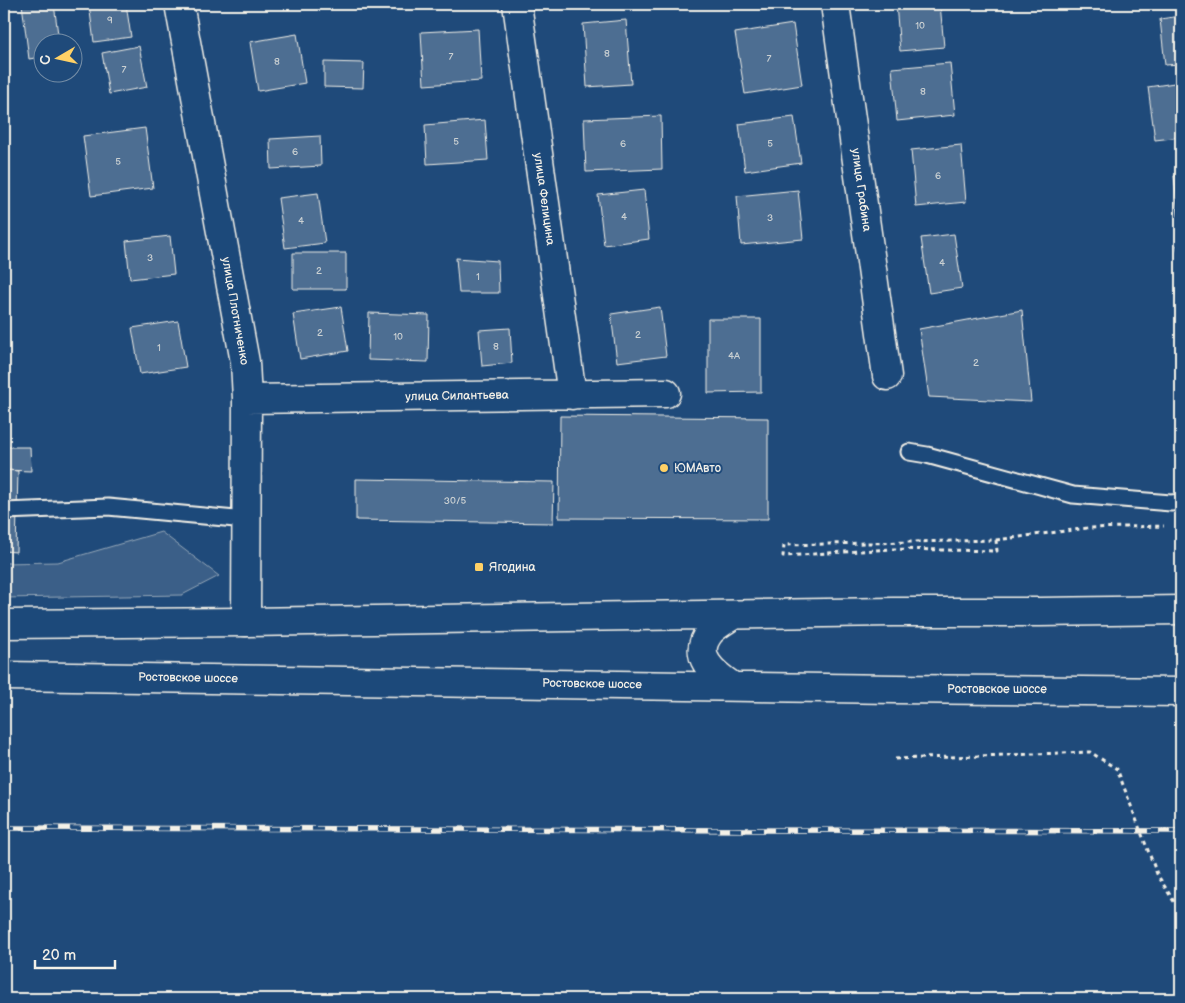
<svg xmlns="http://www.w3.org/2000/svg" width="1185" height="1003" font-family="'Balsamiq Sans',sans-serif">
<rect width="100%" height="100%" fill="#1f4a7a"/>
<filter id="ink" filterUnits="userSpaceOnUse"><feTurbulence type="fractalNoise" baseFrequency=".02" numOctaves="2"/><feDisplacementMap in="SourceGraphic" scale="10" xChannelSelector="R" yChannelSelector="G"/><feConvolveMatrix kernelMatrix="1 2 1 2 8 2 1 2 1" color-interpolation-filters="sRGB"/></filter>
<g filter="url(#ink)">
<path fill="#3a5f88" stroke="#97a8b8" d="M161 532 219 576 182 595 4 598V563L58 562Z"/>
<path fill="#4d6e92" stroke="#f4f1e8" d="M22 4H54L59 42H42V57L29 59Z
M89 4H126L131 37 94 42Z
M896 4H940L944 47 900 51Z
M1181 16V64L1165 65 1160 19Z
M626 20 631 84 587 87 583 24Z
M793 24 802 85 745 94 735 33Z
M478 29 481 81 424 85 421 32Z
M297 34 305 83 258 91 250 42Z
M139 46 147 87 109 94 102 53Z
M324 62 364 63 363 88 324 87Z
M950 63 955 115 897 121 892 68Z
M1181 82V137L1155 140 1148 87Z
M661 116 662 169 586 172 584 119Z
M794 117 801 163 745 171 739 124Z
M485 120 488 160 427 164 425 125Z
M145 128 153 188 91 196 83 136Z
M320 136 321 166 271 169 270 139Z
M961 145 966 202 916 207 911 150Z
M1181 175V222L1179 223 1174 176Z
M644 190 649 239 604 245 598 195Z
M798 190 803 239 741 245 737 196Z
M318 193 325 243 285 248 278 198Z
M954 234 962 288 929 293 921 238Z
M170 236 174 274 130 279 126 241Z
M1181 244V267L1177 245Z
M293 253H346V289H293Z
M456 258 498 261 499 293H459Z
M1181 290V331H1180L1176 291Z
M341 307 348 351 300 359 293 314Z
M660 307 666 356 617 362 611 314Z
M1022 310 1031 402 929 397 919 329Z
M369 313 429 315 428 362 368 360Z
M708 319H761V392L708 393Z
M178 321 186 367 140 374 132 328Z
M510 328 512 363 482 366 479 330Z
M560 416 768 418V519L559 518Z
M4 447H30L31 471 4 470Z
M4 470 18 471 16 552 4 551Z
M356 479 554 482 553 523 356 520Z"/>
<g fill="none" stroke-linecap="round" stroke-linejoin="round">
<g stroke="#f4f1e8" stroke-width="19">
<path id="service" d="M909 452 927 455 1073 495 1171 503 1181 502
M4 511 108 507 246 520"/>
</g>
<g stroke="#f4f1e8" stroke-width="31">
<path id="minor" d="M179 4 245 362 247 399 246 622
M517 4 572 395
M835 4 887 376
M247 399 666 393"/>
</g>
<g stroke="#f4f1e8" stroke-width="31">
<path id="trunk" d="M4 624 246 622 893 612H1040L1181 610
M4 676 895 689 1181 692
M732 686C713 673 691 656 710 632 716 625 726 620 733 615"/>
</g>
<path stroke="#f4f1e8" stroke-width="3" stroke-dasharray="4 4" stroke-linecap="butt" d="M996 540 997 551 892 549 783 556 784 545Z
M996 540 1088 528 1164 526
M895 759 1090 752 1117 769 1157 874 1181 913"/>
<use href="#service" stroke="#1f4a7a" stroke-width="15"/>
<use href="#minor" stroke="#1f4a7a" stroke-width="28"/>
<use href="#trunk" stroke="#1f4a7a" stroke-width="28"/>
<g stroke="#f4f1e8" stroke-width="5.5">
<path id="rail" d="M4 828 1181 831"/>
</g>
<use href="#rail" stroke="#1f4a7a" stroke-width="4" stroke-dasharray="11" stroke-linecap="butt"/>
</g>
</g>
<g fill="#ffd166" stroke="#1f4a7a" stroke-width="2">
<circle cx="664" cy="468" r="5"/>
<rect x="474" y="562" width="10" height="10" rx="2.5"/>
</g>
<g text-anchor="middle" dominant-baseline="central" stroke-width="4" stroke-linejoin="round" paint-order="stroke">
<g font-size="10" fill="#cad0d2">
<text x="110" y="20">9</text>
<text x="920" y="26">10</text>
<text x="607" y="54">8</text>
<text x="451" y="57">7</text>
<text x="769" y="59">7</text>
<text x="277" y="62">8</text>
<text x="124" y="70">7</text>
<text x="923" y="92">8</text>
<text x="456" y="142">5</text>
<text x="623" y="144">6</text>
<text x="770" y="144">5</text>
<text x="295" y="152">6</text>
<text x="118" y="162">5</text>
<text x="938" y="176">6</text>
<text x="624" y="217">4</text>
<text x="770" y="218">3</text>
<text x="301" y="221">4</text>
<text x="150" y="258">3</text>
<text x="942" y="263">4</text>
<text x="319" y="271">2</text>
<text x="478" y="277">1</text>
<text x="320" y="333">2</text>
<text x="638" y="335">2</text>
<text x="398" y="337">10</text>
<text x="496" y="347">8</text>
<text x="159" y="348">1</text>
<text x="734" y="356">4А</text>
<text x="976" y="363">2</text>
<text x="455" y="501">30/5</text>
</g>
<g font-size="12" fill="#f4f1e8" stroke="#1f4a7a">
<text transform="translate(861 190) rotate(82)">улица Грабина</text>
<text transform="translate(544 199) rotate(82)">улица Фелицина</text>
<text transform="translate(235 311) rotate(80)">улица Плотниченко</text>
<text transform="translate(457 396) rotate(-1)">улица Силантьева</text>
<text transform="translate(188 678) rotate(1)">Ростовское шоссе</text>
<text transform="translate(592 684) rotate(1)">Ростовское шоссе</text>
<text x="997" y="689">Ростовское шоссе</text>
</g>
<g font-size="12" fill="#f4f1e8" stroke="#1f4a7a" text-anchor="start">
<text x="674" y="468">ЮМАвто</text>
<text x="489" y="567">Ягодина</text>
</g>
</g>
<rect width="1185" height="1003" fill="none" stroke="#1f4a7a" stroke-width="20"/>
<rect x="10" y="10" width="1165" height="983" fill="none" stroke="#f4f1e8" stroke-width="2" filter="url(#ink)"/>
<g transform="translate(58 58) rotate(261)"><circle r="24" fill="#1f4a7a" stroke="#748da6"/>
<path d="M0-4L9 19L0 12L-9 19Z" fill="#ffd166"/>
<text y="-8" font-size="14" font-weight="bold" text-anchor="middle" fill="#f4f1e8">С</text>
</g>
<path d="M35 960v8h80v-8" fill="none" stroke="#f4f1e8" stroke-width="2.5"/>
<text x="42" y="960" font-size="15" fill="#f4f1e8" stroke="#1f4a7a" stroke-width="4" paint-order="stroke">20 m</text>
</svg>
